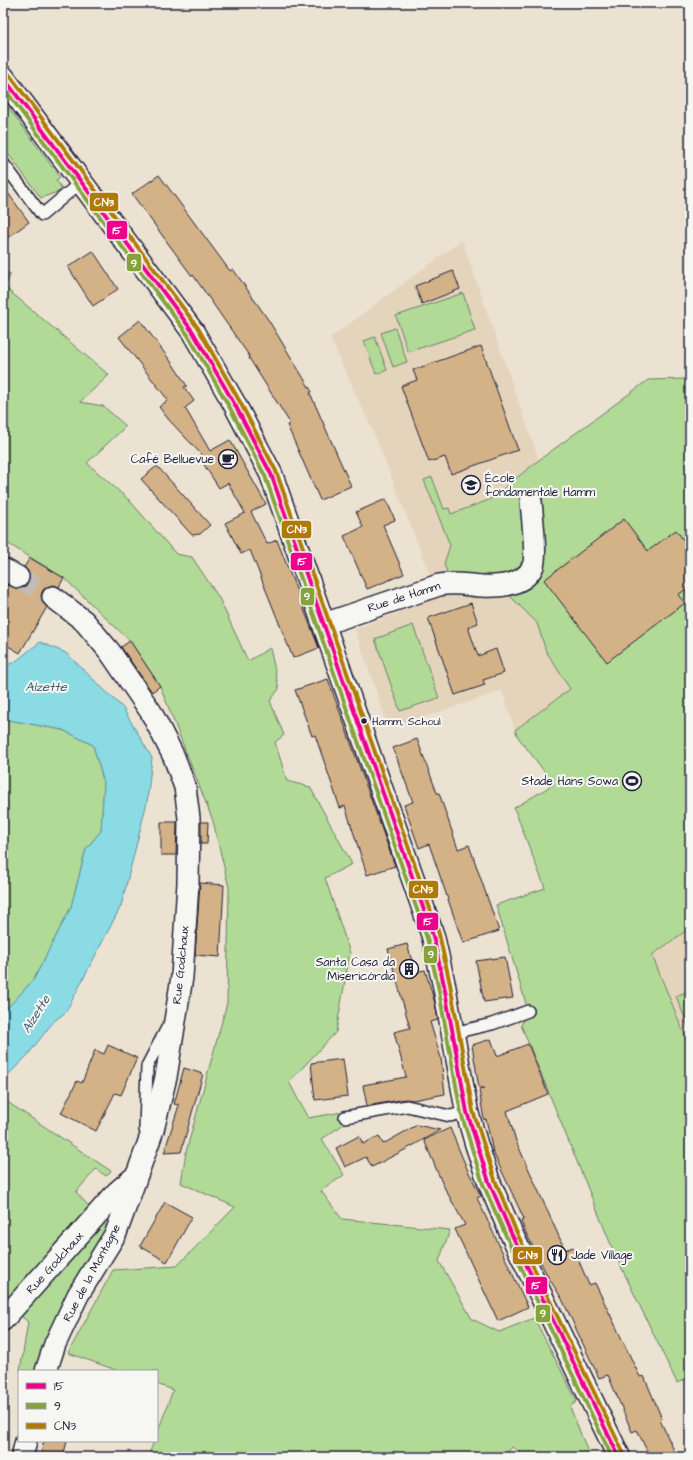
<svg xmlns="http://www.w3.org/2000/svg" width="693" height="1460" font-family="'Architects Daughter',sans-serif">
<rect width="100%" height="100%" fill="#ece2d2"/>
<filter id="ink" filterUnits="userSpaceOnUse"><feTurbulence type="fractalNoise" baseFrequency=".025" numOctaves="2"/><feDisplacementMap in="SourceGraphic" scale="8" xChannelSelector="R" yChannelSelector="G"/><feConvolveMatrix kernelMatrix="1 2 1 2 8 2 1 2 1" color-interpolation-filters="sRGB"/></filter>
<g filter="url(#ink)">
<path fill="#e5d4bc" d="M462 240 539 460 489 500 451 514 444 510 432 477 425 480 450 545 444 564 499 585 537 623 546 651 570 689 515 730 502 691 389 729 355 629 439 597 375 436 330 338Z
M690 928V1048L652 955Z"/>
<path fill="#b1da96" stroke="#6a7e68" d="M3 100 60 177 56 180 63 190 41 198 3 147Z
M3 272 11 274 4 287 13 294 109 375 80 402 103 406 126 426 87 463 130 501 176 554 192 557 219 598 248 661 270 648 279 689 270 701 284 735 275 742 287 781 310 787 352 864 325 878 350 953 336 1032 289 1082 308 1118 342 1112 347 1122 322 1139 344 1175 321 1191 342 1219 450 1230 439 1261 472 1319 499 1332 534 1318 577 1401 570 1407 590 1457H528L512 1447 504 1457H148L154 1441H157V1434L173 1390 157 1384V1371H119L68 1353 113 1270 177 1266 235 1207 181 1183 186 1152 227 1003 229 888 213 821 160 686 130 641 64 578 7 543H3Z
M463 293 475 330 408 352 396 316Z
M395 328 407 362 393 367 381 333Z
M375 337 387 370 376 374 364 341Z
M685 379 690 386V928L652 955 690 1048V1377L677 1383 614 1252 521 1025 528 1010 496 905 545 888 514 808 554 784 518 737 515 730 570 689 546 651 537 623 499 585 451 583 444 564 450 545 424 480 432 477 444 509 449 508 451 514 489 500 539 460 648 380Z
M413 625 439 698 400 711 375 639Z
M3 719 63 730 93 745 104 783 101 831 86 849 71 907 34 979 3 1013Z
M688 991 690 996V1031L676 996Z
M3 1099 111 1171 106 1176 96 1169 76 1192 110 1230 39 1371H20L28 1322 13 1309 3 1320Z"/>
<path fill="#8adbe4" stroke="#6091a0" d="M40 642 66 653 123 708 152 758 147 802 121 906 66 1012 53 1022 27 1056 3 1080V1013L34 979 71 907 86 849 101 831 104 783 93 745 63 730 3 719V667L16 661Z"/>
<path fill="#d4b287" stroke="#22223b" d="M159 175 230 271 233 269 269 321 312 392 310 393 351 486 320 500 287 425 290 423 249 358 250 357 193 275 192 276 132 194Z
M3 186 29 222 3 241Z
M93 251 118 289 93 306 68 267Z
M453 271 460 289 422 304 415 286Z
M140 320 172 363 187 386 184 387 194 401 185 408 210 451 230 440 266 504 251 512 267 544 277 540 319 648 293 658 250 550 241 554 225 523 245 513 228 483 219 488 199 457 202 455 169 420 159 407 168 400 119 337Z
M481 346 518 450 451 474 445 457 429 462 401 386 417 380 413 370Z
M157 466 210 525 200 534 192 535 141 479Z
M386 499 395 520 383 525 404 574 367 589 344 536 363 527 356 512Z
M624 519 648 551 676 530 690 549V586L678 595 685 603 607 662 544 580Z
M30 558 64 578 59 587 54 585 49 586 43 590 41 595 42 601 47 607 20 653 3 643V583L18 589 25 587 29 582 30 577 28 571 24 567Z
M471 603 478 623 468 627 478 656 496 649 504 673 483 680 485 685 455 695 428 618Z
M130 641 160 686 152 692 121 647Z
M328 679 395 866 367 875 345 806 340 808 315 735 312 736 295 690Z
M417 739 437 793H439L458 849 469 845 499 931 463 943 429 844 419 848 404 805 413 802 393 748Z
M161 822H177L176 855H161Z
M201 822H208L207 844H201Z
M200 883 224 885 220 957 195 955Z
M407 944 415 972 425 970 435 1003 438 1020 430 1022 441 1058 445 1094 413 1100 406 1099 367 1106 363 1085 406 1077 394 1032 410 1028 388 949Z
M505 957 513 998 484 1002 476 961Z
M491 1039 497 1056 528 1044 548 1094 507 1111 516 1141 565 1250 573 1247 589 1285 595 1283 640 1377 644 1376 662 1419 660 1420 677 1457H650L637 1430 632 1432 608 1375 599 1378 562 1299 547 1275 525 1231 521 1221 524 1219 493 1152 486 1119 484 1120 479 1090 484 1088H479L472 1045Z
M108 1045 137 1058 121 1095 115 1093 96 1131 61 1113 77 1081 82 1083 95 1050 104 1054Z
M343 1059 348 1096 315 1100 311 1063Z
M184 1068 203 1074 181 1152 164 1153 179 1105 174 1104Z
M417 1125 440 1130 414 1145 372 1167 366 1157 345 1167 336 1148 359 1136 363 1144 379 1136 383 1144Z
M450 1128 468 1171 481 1196 477 1198 528 1307 498 1321 455 1229 465 1225 443 1185 424 1140Z
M165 1202 192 1217 167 1262 140 1246Z
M44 1441H67L63 1457H40Z"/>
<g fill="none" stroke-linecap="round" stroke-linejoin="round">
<path stroke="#c4bcb4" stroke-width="21" stroke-dasharray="21 10" stroke-linecap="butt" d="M18 577 53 597"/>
<g stroke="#22223b" stroke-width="14">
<path id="service" d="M3 163 42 215 81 182
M453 1033 492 1024 528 1011
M345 1117 407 1106 450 1116 467 1112
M145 1130 147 1066 168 1026"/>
</g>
<g stroke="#22223b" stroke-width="24">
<path id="minor" d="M3 569 18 577
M324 624 439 585C454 582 467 585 482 586 501 587 525 585 533 566 537 556 532 514 531 501
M3 1320 117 1192 137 1175 153 1130 166 1077 182 977 188 883 189 818 185 787 174 757 151 712 110 652 84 621 53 597
M46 1371 55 1344 78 1295 116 1233 136 1178
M22 1457 26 1441"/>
</g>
<g stroke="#22223b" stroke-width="25">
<path id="secondary" d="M3 77 193 332 235 405 271 474 433 936 444 985 467 1112 476 1143 489 1182 511 1233 619 1457"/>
</g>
<use href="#service" stroke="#f6f6f2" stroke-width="11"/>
<use href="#minor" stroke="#f6f6f2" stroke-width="21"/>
<use href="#secondary" stroke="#f6f6f2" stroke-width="22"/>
<g stroke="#f6f6f2" stroke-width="7">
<path id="bus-1" d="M3 77 193 332 235 405 271 474 433 936 444 985 467 1112 489 1182 511 1233 619 1457"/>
</g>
<g stroke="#f6f6f2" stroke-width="7">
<path id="bus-2" d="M3 87 188 335 230 408 265 476 427 938 438 986 461 1113 483 1184 506 1236 612 1457"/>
</g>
<g stroke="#f6f6f2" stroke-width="7">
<path id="bus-3" d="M8 73 198 328 240 402 276 471 439 934 450 984 473 1111 495 1180 516 1231 624 1454"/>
</g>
<use href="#bus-1" stroke="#ed028c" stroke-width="4"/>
<use href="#bus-2" stroke="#85a33a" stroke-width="4"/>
<use href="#bus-3" stroke="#af7b06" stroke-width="4"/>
</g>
</g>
<defs>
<g id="cafe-ring" transform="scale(1)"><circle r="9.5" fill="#f6f6f2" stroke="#22223b" stroke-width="1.5"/><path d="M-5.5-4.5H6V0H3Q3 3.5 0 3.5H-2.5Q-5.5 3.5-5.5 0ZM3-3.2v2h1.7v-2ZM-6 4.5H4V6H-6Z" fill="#22223b"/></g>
<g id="school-ring" transform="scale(1)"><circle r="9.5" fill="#f6f6f2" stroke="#22223b" stroke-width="1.5"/><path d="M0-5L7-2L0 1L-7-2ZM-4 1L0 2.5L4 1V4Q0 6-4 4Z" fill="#22223b"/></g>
<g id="stadium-ring" transform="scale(1)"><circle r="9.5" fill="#f6f6f2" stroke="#22223b" stroke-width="1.5"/><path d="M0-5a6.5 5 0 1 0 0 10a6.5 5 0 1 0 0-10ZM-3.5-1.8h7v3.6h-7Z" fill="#22223b"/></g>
<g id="building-ring" transform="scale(1)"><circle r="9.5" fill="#f6f6f2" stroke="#22223b" stroke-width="1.5"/><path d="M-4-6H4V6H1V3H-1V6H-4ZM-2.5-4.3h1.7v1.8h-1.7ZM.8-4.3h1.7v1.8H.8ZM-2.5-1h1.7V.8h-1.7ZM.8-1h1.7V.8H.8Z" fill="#22223b"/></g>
<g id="restaurant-ring" transform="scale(1)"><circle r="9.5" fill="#f6f6f2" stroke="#22223b" stroke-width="1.5"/><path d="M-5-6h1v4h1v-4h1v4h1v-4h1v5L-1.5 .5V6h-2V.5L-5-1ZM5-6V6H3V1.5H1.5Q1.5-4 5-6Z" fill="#22223b"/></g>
</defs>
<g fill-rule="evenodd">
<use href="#cafe-ring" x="228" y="459"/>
<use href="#school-ring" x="471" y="485"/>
<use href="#stadium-ring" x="632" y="781"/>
<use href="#building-ring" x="409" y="969"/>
<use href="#restaurant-ring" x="557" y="1255"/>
</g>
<circle fill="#22223b" stroke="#f6f6f2" stroke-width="1.5" cx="364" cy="721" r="3.5"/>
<g text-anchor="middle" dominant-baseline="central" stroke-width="4" stroke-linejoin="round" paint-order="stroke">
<g font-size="11" fill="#22223b" stroke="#f6f6f2" text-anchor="start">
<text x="372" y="721">Hamm, Schoul</text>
</g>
<g font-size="12" fill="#22223b" stroke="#f6f6f2" text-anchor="end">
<text x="214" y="459">Café Belluevue</text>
<text x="485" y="478" text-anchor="start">École<tspan x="485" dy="14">fondamentale Hamm</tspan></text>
<text x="618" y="781">Stade Hans Sowa</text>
<text x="395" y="962">Santa Casa da<tspan x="395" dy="14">Misericórdia</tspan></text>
<text x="571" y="1255" text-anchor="start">Jade Village</text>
</g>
<g font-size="12" fill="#22223b" stroke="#f6f6f2">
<text transform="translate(404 597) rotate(-18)">Rue de Hamm</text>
<text transform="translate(181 965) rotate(-84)">Rue Godchaux</text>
<text transform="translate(55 1263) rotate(-48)">Rue Godchaux</text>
<text transform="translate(92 1273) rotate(-62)">Rue de la Montagne</text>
</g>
<g font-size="13" font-style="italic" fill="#415a6e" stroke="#f6f6f2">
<text x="46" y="687">Alzette</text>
<text transform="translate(36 1014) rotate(-58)">Alzette</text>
</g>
</g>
<g stroke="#f6f6f2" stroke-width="1.5">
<rect x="89" y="192" width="30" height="20" rx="4" fill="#af7b06"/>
<rect x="106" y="220" width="22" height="20" rx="4" fill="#ed028c"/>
<rect x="126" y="253" width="16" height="19" rx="4" fill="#85a33a"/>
<rect x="281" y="520" width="31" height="19" rx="4" fill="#af7b06"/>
<rect x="290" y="552" width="23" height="19" rx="4" fill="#ed028c"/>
<rect x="300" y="587" width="15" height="19" rx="4" fill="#85a33a"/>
<rect x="408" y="880" width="31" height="19" rx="4" fill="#af7b06"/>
<rect x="416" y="912" width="23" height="19" rx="4" fill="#ed028c"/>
<rect x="423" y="945" width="15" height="19" rx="4" fill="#85a33a"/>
<rect x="512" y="1246" width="31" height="19" rx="4" fill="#af7b06"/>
<rect x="525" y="1276" width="23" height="19" rx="4" fill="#ed028c"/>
<rect x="535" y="1304" width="16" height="19" rx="4" fill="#85a33a"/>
</g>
<g font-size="11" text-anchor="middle" font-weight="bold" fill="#fff">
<text x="104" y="206">CN3</text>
<text x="117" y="234">15</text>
<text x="134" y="267">9</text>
<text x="297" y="533">CN3</text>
<text x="302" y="565">15</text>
<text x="307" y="600">9</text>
<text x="423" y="893">CN3</text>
<text x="428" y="925">15</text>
<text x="431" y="958">9</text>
<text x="528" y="1259">CN3</text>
<text x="536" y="1289">15</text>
<text x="543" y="1317">9</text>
</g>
<rect width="693" height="1460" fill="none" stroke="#f6f6f2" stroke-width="16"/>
<rect x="8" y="8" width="677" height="1444" fill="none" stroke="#22223b" stroke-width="1.5" filter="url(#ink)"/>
<rect x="18" y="1370" width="140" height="72" fill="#f6f6f2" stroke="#a1a1a9"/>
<rect x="26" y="1383" width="20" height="6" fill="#ed028c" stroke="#a1a1a9"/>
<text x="54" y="1390" font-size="12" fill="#22223b">15</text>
<rect x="26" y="1403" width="20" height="6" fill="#85a33a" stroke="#a1a1a9"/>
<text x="54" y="1410" font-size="12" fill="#22223b">9</text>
<rect x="26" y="1423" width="20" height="6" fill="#af7b06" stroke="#a1a1a9"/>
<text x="54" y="1430" font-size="12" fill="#22223b">CN3</text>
</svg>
